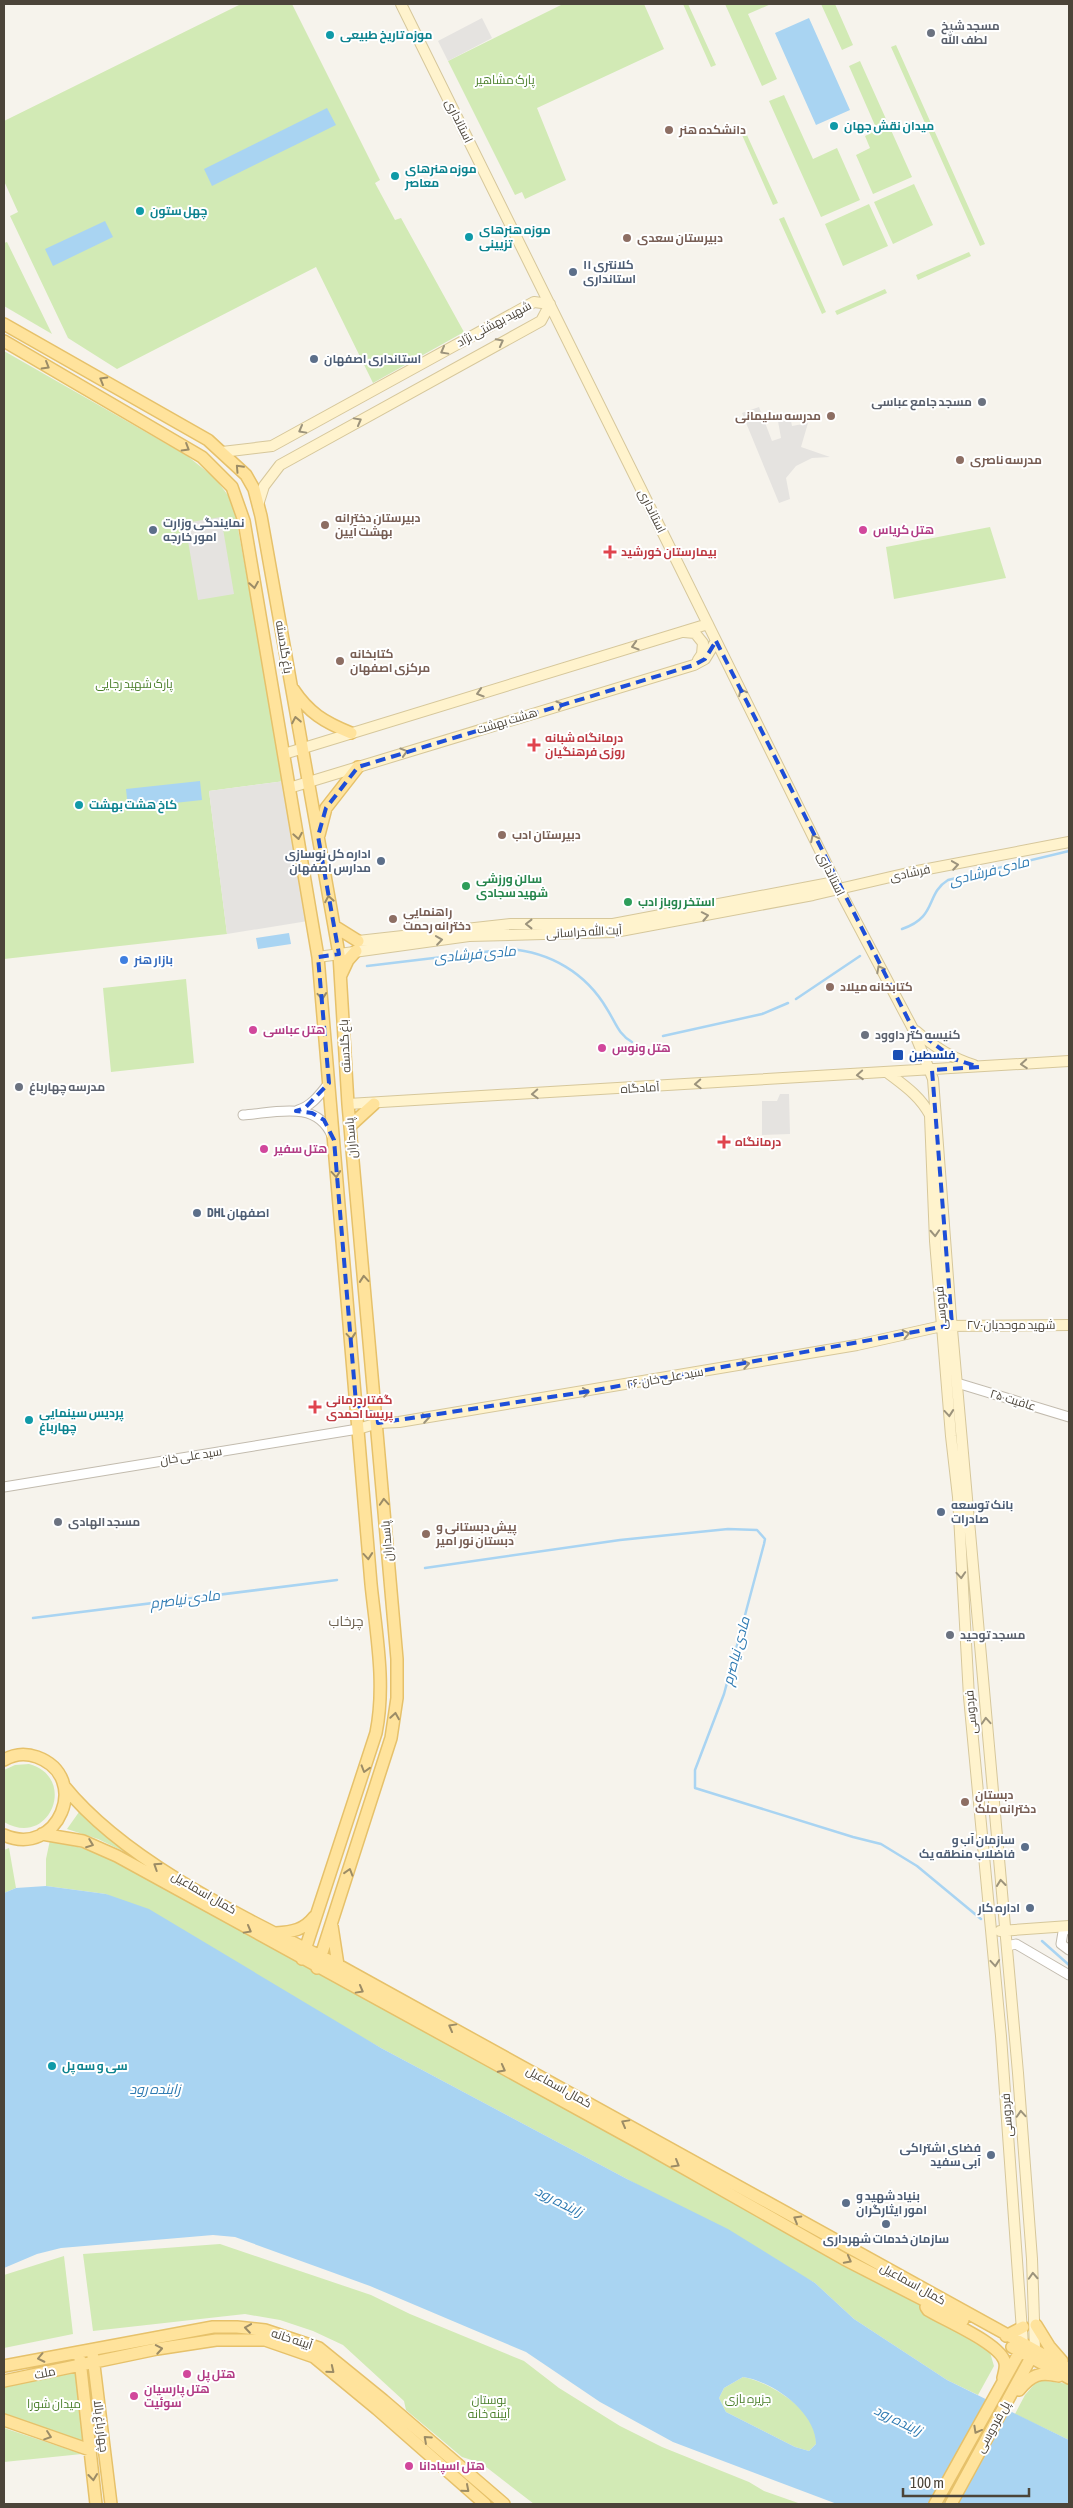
<svg xmlns="http://www.w3.org/2000/svg" width="1073" height="2508" font-family="'Asap Condensed',Cairo,sans-serif">
<rect width="100%" height="100%" fill="#f6f3ec"/>
<path fill="#d2eab5" d="M241 4H292L380 180 375 183 395 220 401 218 464 332 373 383 316 267 117 369 68 338 10 216 18 212 4 181V121Z
M563 4H644L664 49 537 108 566 180 525 199 522 192 515 195 448 61Z
M683 4H688L716 65 711 67Z
M725 4H771L748 14 777 79 762 86Z
M821 4H835L853 45 842 50Z
M896 45 985 244 980 246 891 47Z
M860 61 912 177 873 194 856 155 870 148 865 136 877 130 849 66Z
M784 95 813 159 837 148 860 200 821 217 769 101Z
M746 133 778 203 773 205 742 135Z
M914 184 933 225 893 244 874 202Z
M869 204 888 246 843 266 825 224Z
M784 217 826 312 822 314 779 219Z
M7 242 52 334 4 306V243Z
M969 252 971 256 918 280 916 275Z
M885 289 887 293 837 315 835 311Z
M4 351 186 455 215 478 233 502 285 781 209 791 227 934 4 959Z
M990 527 1006 578 894 599 886 547Z
M186 979 194 1063 111 1072 103 988Z
M29 1764C78 1777 50 1849 4 1822V1770L15 1765Z
M79 1812 127 1853 98 1839 67 1829Z
M50 1840 101 1853 920 2300 989 2349 994 2366 978 2395 947 2380 854 2319 815 2283 627 2179 381 2048 106 1894 46 1886V1859Z
M9 1848 16 1888 4 1893V1850Z
M220 2244 371 2295 410 2314 524 2361 559 2388 620 2426 662 2447 749 2482 764 2491 801 2504H534L481 2463 462 2457 406 2410 404 2401 343 2345 313 2331 280 2320 245 2314 93 2331 83 2254Z
M64 2256 73 2334 4 2348V2275Z
M76 2372 86 2443 4 2415V2387Z
M743 2377C764 2380 805 2405 813 2425 816 2431 816 2438 816 2444L809 2451 795 2447 726 2412 719 2398 724 2388Z
M1038 2380 1069 2384V2440L1015 2414 1025 2395Z
M4 2428 82 2454 4 2462Z"/>
<path fill="#e5e3e0" d="M482 18 492 38 448 61 438 41Z
M759 407 772 441 781 438 778 421 790 416 792 426 808 423 801 447 830 457 812 458 796 466 786 478 790 499 779 503 742 413Z
M221 517 234 594 198 600 185 523Z
M285 781 308 921 227 934 209 791Z
M780 1094H789L790 1134 762 1135V1101H777Z"/>
<path fill="#a9d4f2" fill-rule="evenodd" d="M809 18 850 110 816 125 775 33Z
M327 108 336 125 212 186 204 169Z
M105 221 113 237 53 266 45 249Z
M200 781 202 800 128 808 126 789Z
M289 933 291 944 258 949 256 938Z
M46 1886 106 1894 149 1909 381 2048 627 2179 728 2229 815 2283 854 2319 947 2380 1069 2440V2504H837L673 2442 600 2402 526 2352 370 2286 235 2237 213 2235 61 2248 37 2254 4 2268V1893L16 1888ZM743 2377C772 2381 816 2412 816 2444L809 2451 795 2447 726 2412 719 2398 724 2388Z"/>
<g fill="none" stroke-linecap="round" stroke-linejoin="round">
<path stroke="#a9d4f2" stroke-width="2.5" d="M902 929C938 917 925 894 948 880L1069 851
M367 966 509 949C550 952 586 973 607 1009 616 1023 618 1034 632 1042
M796 999 860 956
M663 1036 762 1014 788 1003
M425 1568 620 1540 728 1529 757 1530 765 1539 764 1544 724 1694 695 1770V1788L853 1837 881 1844 917 1866 981 1919
M33 1618 337 1580
M1042 1941 1069 1965"/>
<g stroke="#c2bbae" stroke-width="11">
<path id="tertiary" d="M298 1110C312 1106 320 1094 329 1083
M243 1115C274 1113 317 1099 332 1136
M957 1383 1069 1417
M4 1487 358 1429
M1069 1927 1063 1932 1061 1944 1069 1950
M1007 1946 1016 1944 1069 1975"/>
</g>
<g stroke="#d6c79b" stroke-width="12">
<path id="secondary" d="M401 4 839 889 912 1027 933 1079 951 1318 1018 2073 1032 2259 1035 2350
M222 452 272 446 534 302 550 304 541 321 280 465 264 486 258 505
M684 632 695 633 703 643 702 654 698 660
M284 754 708 624
M289 788 694 665 705 659 716 641
M358 941 511 924H613L835 882
M318 957 469 936 615 932 813 895 912 872 1069 842
M916 1031C934 1047 951 1058 974 1065
M888 1073C905 1086 920 1096 930 1115
M348 1104 1069 1061
M930 1116 935 1241 951 1436 958 1497 969 1697 1001 2036 1023 2345
M358 1429 378 1423 399 1422 857 1345 942 1326 1069 1325
M1000 1931 1069 1926"/>
</g>
<g stroke="#e6c16a" stroke-width="14">
<path id="primary" d="M4 324 208 440 246 475 254 489 261 516 339 954 348 1104 397 1659V1698L391 1738 317 1968
M4 341 202 457 232 487 244 521 318 957 371 1584C376 1633 386 1684 376 1733L302 1959
M293 689C309 713 324 722 351 733
M319 835 326 808 358 767
M334 926 358 941
M341 975 348 960 356 951
M350 1126 374 1104
M4 1760C14 1754 26 1753 37 1757 92 1777 58 1859 4 1835
M64 1786C127 1864 249 1920 338 1965L1069 2369
M42 1834 83 1841 117 1856 645 2146 844 2259 963 2320
M332 1926 338 1965 337 1970
M276 1933C292 1932 304 1930 314 1917
M926 2307 928 2310C944 2320 1002 2344 1005 2363 1006 2367 1004 2374 1003 2378
M1036 2325 1049 2346 1062 2361
M1006 2336 1023 2327
M1012 2347 1069 2378
M93 2357 111 2504
M80 2360 96 2504
M4 2366 213 2327H237L265 2330 319 2348 383 2400 504 2504
M4 2381 157 2349 216 2340H265L314 2357 377 2409 485 2504
M1019 2390C1032 2374 1040 2372 1059 2376
M4 2420 90 2450
M935 2504 1023 2346
M951 2504 1034 2352"/>
</g>
<use href="#tertiary" stroke="#fff" stroke-width="9"/>
<use href="#secondary" stroke="#fff3cd" stroke-width="10"/>
<use href="#primary" stroke="#ffe39c" stroke-width="11"/>
</g>
<defs><path id="oneway-chevron" d="M-2-3.5L2.5 0L-2 3.5" fill="none" stroke-width="1.6" stroke-linecap="round" stroke-linejoin="round" transform="scale(1.25)"/></defs>
<g stroke="#9c937c">
<use href="#oneway-chevron" transform="translate(500 342) rotate(-28)"/>
<use href="#oneway-chevron" transform="translate(444 351) rotate(151)"/>
<use href="#oneway-chevron" transform="translate(358 421) rotate(-29)"/>
<use href="#oneway-chevron" transform="translate(302 430) rotate(151)"/>
<use href="#oneway-chevron" transform="translate(635 646) rotate(164)"/>
<use href="#oneway-chevron" transform="translate(742 692) rotate(-116)"/>
<use href="#oneway-chevron" transform="translate(480 693) rotate(163)"/>
<use href="#oneway-chevron" transform="translate(560 705) rotate(-17)"/>
<use href="#oneway-chevron" transform="translate(404 752) rotate(-17)"/>
<use href="#oneway-chevron" transform="translate(814 838) rotate(-116)"/>
<use href="#oneway-chevron" transform="translate(955 865) rotate(-9)"/>
<use href="#oneway-chevron" transform="translate(705 916) rotate(-11)"/>
<use href="#oneway-chevron" transform="translate(529 924) rotate(180)"/>
<use href="#oneway-chevron" transform="translate(439 940) rotate(-8)"/>
<use href="#oneway-chevron" transform="translate(880 969) rotate(-118)"/>
<use href="#oneway-chevron" transform="translate(1024 1064) rotate(176)"/>
<use href="#oneway-chevron" transform="translate(860 1075) rotate(176)"/>
<use href="#oneway-chevron" transform="translate(698 1084) rotate(177)"/>
<use href="#oneway-chevron" transform="translate(535 1094) rotate(177)"/>
<use href="#oneway-chevron" transform="translate(935 1233) rotate(87)"/>
<use href="#oneway-chevron" transform="translate(906 1334) rotate(-12)"/>
<use href="#oneway-chevron" transform="translate(746 1364) rotate(-10)"/>
<use href="#oneway-chevron" transform="translate(586 1392) rotate(-8)"/>
<use href="#oneway-chevron" transform="translate(949 1413) rotate(85)"/>
<use href="#oneway-chevron" transform="translate(426 1418) rotate(-9)"/>
<use href="#oneway-chevron" transform="translate(961 1575) rotate(86)"/>
<use href="#oneway-chevron" transform="translate(986 1721) rotate(-94)"/>
<use href="#oneway-chevron" transform="translate(1001 1883) rotate(-96)"/>
<use href="#oneway-chevron" transform="translate(995 1963) rotate(85)"/>
<use href="#oneway-chevron" transform="translate(1021 2114) rotate(-94)"/>
<use href="#oneway-chevron" transform="translate(1033 2276) rotate(-93)"/>
</g>
<g stroke="#9c8c66">
<use href="#oneway-chevron" transform="translate(46 366) rotate(30)"/>
<use href="#oneway-chevron" transform="translate(103 380) rotate(-150)"/>
<use href="#oneway-chevron" transform="translate(186 448) rotate(31)"/>
<use href="#oneway-chevron" transform="translate(239 468) rotate(-133)"/>
<use href="#oneway-chevron" transform="translate(254 585) rotate(81)"/>
<use href="#oneway-chevron" transform="translate(296 720) rotate(-101)"/>
<use href="#oneway-chevron" transform="translate(298 836) rotate(80)"/>
<use href="#oneway-chevron" transform="translate(329 899) rotate(-100)"/>
<use href="#oneway-chevron" transform="translate(322 996) rotate(85)"/>
<use href="#oneway-chevron" transform="translate(336 1174) rotate(85)"/>
<use href="#oneway-chevron" transform="translate(364 1279) rotate(-95)"/>
<use href="#oneway-chevron" transform="translate(351 1336) rotate(85)"/>
<use href="#oneway-chevron" transform="translate(384 1502) rotate(-94)"/>
<use href="#oneway-chevron" transform="translate(368 1556) rotate(85)"/>
<use href="#oneway-chevron" transform="translate(395 1716) rotate(-81)"/>
<use href="#oneway-chevron" transform="translate(365 1769) rotate(107)"/>
<use href="#oneway-chevron" transform="translate(90 1844) rotate(21)"/>
<use href="#oneway-chevron" transform="translate(157 1866) rotate(-147)"/>
<use href="#oneway-chevron" transform="translate(349 1872) rotate(-73)"/>
<use href="#oneway-chevron" transform="translate(248 1930) rotate(29)"/>
<use href="#oneway-chevron" transform="translate(360 1990) rotate(29)"/>
<use href="#oneway-chevron" transform="translate(452 2027) rotate(-151)"/>
<use href="#oneway-chevron" transform="translate(502 2069) rotate(28)"/>
<use href="#oneway-chevron" transform="translate(625 2123) rotate(-151)"/>
<use href="#oneway-chevron" transform="translate(676 2164) rotate(30)"/>
<use href="#oneway-chevron" transform="translate(797 2219) rotate(-150)"/>
<use href="#oneway-chevron" transform="translate(848 2260) rotate(28)"/>
<use href="#oneway-chevron" transform="translate(248 2328) rotate(-172)"/>
<use href="#oneway-chevron" transform="translate(159 2349) rotate(-10)"/>
<use href="#oneway-chevron" transform="translate(41 2358) rotate(168)"/>
<use href="#oneway-chevron" transform="translate(331 2370) rotate(39)"/>
<use href="#oneway-chevron" transform="translate(977 2430) rotate(119)"/>
<use href="#oneway-chevron" transform="translate(48 2436) rotate(19)"/>
<use href="#oneway-chevron" transform="translate(427 2439) rotate(-138)"/>
<use href="#oneway-chevron" transform="translate(93 2477) rotate(84)"/>
<use href="#oneway-chevron" transform="translate(466 2489) rotate(41)"/>
</g>
<path fill="none" stroke="#1d4ed8" stroke-width="4" stroke-dasharray="10 6" stroke-linejoin="round" d="M716 641 912 1027 954 1059 979 1067 932 1070 952 1325 591 1391 378 1423 377 1413 364 1412 356 1403 334 1140 324 1120 312 1113 296 1111 305 1108 329 1083 318 957 339 954 318 836 326 808 358 767 694 665 705 659Z"/>
<g fill="#6b7280" stroke="#fff" stroke-width="2">
<circle cx="931" cy="33" r="5"/>
<circle cx="982" cy="402" r="5"/>
<circle cx="865" cy="1035" r="5"/>
<circle cx="19" cy="1087" r="5"/>
<circle cx="58" cy="1522" r="5"/>
<circle cx="950" cy="1635" r="5"/>
</g>
<g fill="#0f9aa8" stroke="#fff" stroke-width="2">
<circle cx="330" cy="35" r="5"/>
<circle cx="834" cy="126" r="5"/>
<circle cx="395" cy="176" r="5"/>
<circle cx="140" cy="211" r="5"/>
<circle cx="469" cy="237" r="5"/>
<circle cx="79" cy="805" r="5"/>
<circle cx="29" cy="1420" r="5"/>
<circle cx="52" cy="2066" r="5"/>
</g>
<g fill="#8d6e63" stroke="#fff" stroke-width="2">
<circle cx="669" cy="130" r="5"/>
<circle cx="627" cy="238" r="5"/>
<circle cx="831" cy="416" r="5"/>
<circle cx="960" cy="460" r="5"/>
<circle cx="325" cy="525" r="5"/>
<circle cx="340" cy="661" r="5"/>
<circle cx="502" cy="835" r="5"/>
<circle cx="393" cy="919" r="5"/>
<circle cx="830" cy="987" r="5"/>
<circle cx="426" cy="1534" r="5"/>
<circle cx="965" cy="1802" r="5"/>
</g>
<g fill="#5c6f8a" stroke="#fff" stroke-width="2">
<circle cx="573" cy="272" r="5"/>
<circle cx="314" cy="359" r="5"/>
<circle cx="153" cy="530" r="5"/>
<circle cx="381" cy="861" r="5"/>
<circle cx="197" cy="1213" r="5"/>
<circle cx="941" cy="1512" r="5"/>
<circle cx="1025" cy="1847" r="5"/>
<circle cx="1030" cy="1908" r="5"/>
<circle cx="991" cy="2155" r="5"/>
<circle cx="846" cy="2203" r="5"/>
<circle cx="886" cy="2224" r="5"/>
</g>
<g fill="#d1479c" stroke="#fff" stroke-width="2">
<circle cx="863" cy="530" r="5"/>
<circle cx="253" cy="1030" r="5"/>
<circle cx="602" cy="1048" r="5"/>
<circle cx="264" cy="1149" r="5"/>
<circle cx="187" cy="2374" r="5"/>
<circle cx="134" cy="2396" r="5"/>
<circle cx="409" cy="2466" r="5"/>
</g>
<g fill="#e0444e" stroke="#fff" stroke-width="2">
<path d="M607.5 544.5h5v5h5v5h-5v5h-5v-5h-5v-5h5z"/>
<path d="M531.5 737.5h5v5h5v5h-5v5h-5v-5h-5v-5h5z"/>
<path d="M721.5 1134.5h5v5h5v5h-5v5h-5v-5h-5v-5h5z"/>
<path d="M312.5 1399.5h5v5h5v5h-5v5h-5v-5h-5v-5h5z"/>
</g>
<g fill="#2e9e5b" stroke="#fff" stroke-width="2">
<circle cx="466" cy="886" r="5"/>
<circle cx="628" cy="902" r="5"/>
</g>
<circle fill="#3f7fe0" stroke="#fff" stroke-width="2" cx="124" cy="960" r="5"/>
<rect fill="#1a4fb4" stroke="#fff" stroke-width="2" x="892" y="1049" width="12" height="12" rx="2.5"/>
<g text-anchor="middle" dominant-baseline="central" stroke-width="4" stroke-linejoin="round" paint-order="stroke">
<g font-size="12" font-weight="bold" fill="#5b616d" stroke="#fff" text-anchor="start">
<text x="941" y="26">مسجد شیخ<tspan x="941" dy="14">لطف الله</tspan></text>
<text x="972" y="402" text-anchor="end">مسجد جامع عباسی</text>
<text x="875" y="1035">کنیسه کتر داوود</text>
<text x="29" y="1087">مدرسه چهارباغ</text>
<text x="68" y="1522">مسجد الهادی</text>
<text x="960" y="1635">مسجد توحید</text>
</g>
<g font-size="12" font-weight="bold" fill="#0d838f" stroke="#fff" text-anchor="start">
<text x="340" y="35">موزه تاریخ طبیعی</text>
<text x="844" y="126">میدان نقش جهان</text>
<text x="405" y="169">موزه هنرهای<tspan x="405" dy="14">معاصر</tspan></text>
<text x="150" y="211">چهل ستون</text>
<text x="479" y="230">موزه هنرهای<tspan x="479" dy="14">تزیینی</tspan></text>
<text x="89" y="805">کاخ هشت بهشت</text>
<text x="39" y="1413">پردیس سینمایی<tspan x="39" dy="14">چهارباغ</tspan></text>
<text x="62" y="2066">سی و سه پل</text>
</g>
<g font-size="12" fill="#4a7f2a" stroke="#fff">
<text x="505" y="80">پارک مشاهیر</text>
<text x="134" y="684">پارک شهید رجایی</text>
<text x="748" y="2399">جزیره بازی</text>
<text x="489" y="2400">بوستان<tspan x="489" dy="14">آیینه خانه</tspan></text>
<text x="54" y="2404">میدان شورا</text>
</g>
<g font-size="12" fill="#4b4439" stroke="#fff">
<text transform="translate(459 121) rotate(64)">استانداری</text>
<text transform="translate(494 324) rotate(-28)">شهید بهشتی نژاد</text>
<text transform="translate(652 511) rotate(64)">استانداری</text>
<text transform="translate(284 647) rotate(81)">باغ گلدسته</text>
<text transform="translate(507 721) rotate(-17)">هشت بهشت</text>
<text transform="translate(910 873) rotate(-12)">فرشادی</text>
<text transform="translate(831 874) rotate(64)">استانداری</text>
<text transform="translate(584 932) rotate(-3)">آیت الله خراسانی</text>
<text transform="translate(345 1046) rotate(-93)">باغ گلدسته</text>
<text transform="translate(640 1088) rotate(-3)">آمادگاه</text>
<text transform="translate(351 1138) rotate(-95)">پاسداران</text>
<text transform="translate(941 1308) rotate(-95)">فردوسی</text>
<text x="1011" y="1325">۲۷-شهید موحدیان</text>
<text transform="translate(665 1378) rotate(-10)">۲۶-سید علی خان</text>
<text transform="translate(1013 1400) rotate(17)">۲۵-عافیت</text>
<text transform="translate(191 1456) rotate(-9)">سید علی خان</text>
<text transform="translate(387 1541) rotate(-95)">پاسداران</text>
<text transform="translate(971 1712) rotate(-95)">فردوسی</text>
<text transform="translate(204 1893) rotate(30)">کمال اسماعیل</text>
<text transform="translate(559 2087) rotate(29)">کمال اسماعیل</text>
<text transform="translate(1007 2115) rotate(-94)">فردوسی</text>
<text transform="translate(913 2284) rotate(29)">کمال اسماعیل</text>
<text transform="translate(292 2339) rotate(18)">آیینه خانه</text>
<text transform="translate(45 2373) rotate(-11)">ملت</text>
<text transform="translate(101 2426) rotate(83)">چهار باغ بالا</text>
<text transform="translate(993 2427) rotate(-61)">پل فردوسی</text>
</g>
<g font-size="12" font-weight="bold" fill="#785e54" stroke="#fff" text-anchor="start">
<text x="679" y="130">دانشکده هنر</text>
<text x="637" y="238">دبیرستان سعدی</text>
<text x="821" y="416" text-anchor="end">مدرسه سلیمانی</text>
<text x="970" y="460">مدرسه ناصری</text>
<text x="335" y="518">دبیرستان دخترانه<tspan x="335" dy="14">بهشت آیین</tspan></text>
<text x="350" y="654">کتابخانه<tspan x="350" dy="14">مرکزی اصفهان</tspan></text>
<text x="512" y="835">دبیرستان ادب</text>
<text x="403" y="912">راهنمایی<tspan x="403" dy="14">دخترانه رحمت</tspan></text>
<text x="840" y="987">کتابخانه میلاد</text>
<text x="436" y="1527">پیش دبستانی و<tspan x="436" dy="14">دبستان نور امیر</tspan></text>
<text x="975" y="1795">دبستان<tspan x="975" dy="14">دخترانه ملک</tspan></text>
</g>
<g font-size="12" font-weight="bold" fill="#4e5e75" stroke="#fff" text-anchor="start">
<text x="583" y="265">کلانتری ۱۱<tspan x="583" dy="14">استانداری</tspan></text>
<text x="324" y="359">استانداری اصفهان</text>
<text x="163" y="523">نمایندگی وزارت<tspan x="163" dy="14">امور خارجه</tspan></text>
<text x="371" y="854" text-anchor="end">اداره کل نوسازی<tspan x="371" dy="14">مدارس اصفهان</tspan></text>
<text x="207" y="1213">DHL اصفهان</text>
<text x="951" y="1505">بانک توسعه<tspan x="951" dy="14">صادرات</tspan></text>
<text x="1015" y="1840" text-anchor="end">سازمان آب و<tspan x="1015" dy="14">فاضلاب منطقه یک</tspan></text>
<text x="1020" y="1908" text-anchor="end">اداره کار</text>
<text x="981" y="2148" text-anchor="end">فضای اشتراکی<tspan x="981" dy="14">آبی سفید</tspan></text>
<text x="856" y="2196">بنیاد شهید و<tspan x="856" dy="14">امور ایثارگران</tspan></text>
<text x="886" y="2239" text-anchor="middle">سازمان خدمات شهرداری</text>
</g>
<g font-size="12" font-weight="bold" fill="#b23c85" stroke="#fff" text-anchor="start">
<text x="873" y="530">هتل کریاس</text>
<text x="263" y="1030">هتل عباسی</text>
<text x="612" y="1048">هتل ونوس</text>
<text x="274" y="1149">هتل سفیر</text>
<text x="197" y="2374">هتل پل</text>
<text x="144" y="2389">هتل پارسیان<tspan x="144" dy="14">سوئیت</tspan></text>
<text x="419" y="2466">هتل اسپادانا</text>
</g>
<g font-size="12" font-weight="bold" fill="#be3a42" stroke="#fff" text-anchor="start">
<text x="621" y="552">بیمارستان خورشید</text>
<text x="545" y="738">درمانگاه شبانه<tspan x="545" dy="14">روزی فرهنگیان</tspan></text>
<text x="735" y="1142">درمانگاه</text>
<text x="326" y="1400">گفتاردرمانی<tspan x="326" dy="14">پریسا احمدی</tspan></text>
</g>
<g font-size="12" font-weight="bold" fill="#27864d" stroke="#fff" text-anchor="start">
<text x="476" y="879">سالن ورزشی<tspan x="476" dy="14">شهید سجادی</tspan></text>
<text x="638" y="902">استخر روباز ادب</text>
</g>
<g font-size="12" font-weight="bold" fill="#366cbe" stroke="#fff" text-anchor="start">
<text x="134" y="960">بازار هنر</text>
</g>
<g font-size="12" font-weight="bold" fill="#164399" stroke="#fff" text-anchor="start">
<text x="909" y="1055">فلسطین</text>
</g>
<g font-size="14" font-style="italic" fill="#2e7ab2" stroke="#fff">
<text transform="translate(989 871) rotate(-14)">مادی فرشادی</text>
<text transform="translate(475 954) rotate(-5)">مادی فرشادی</text>
<text transform="translate(185 1599) rotate(-7)">مادی نیاصرم</text>
<text transform="translate(736 1651) rotate(-75)">مادی نیاصرم</text>
<text x="155" y="2089">زاینده رود</text>
<text transform="translate(559 2201) rotate(27)">زاینده رود</text>
<text transform="translate(898 2420) rotate(26)">زاینده رود</text>
</g>
<g font-size="14" fill="#6e6250" stroke="#fff">
<text x="346" y="1621">چرخاب</text>
</g>
</g>
<rect width="1073" height="2508" fill="none" stroke="#4b4439" stroke-width="10"/>
<path d="M903 2488v8h126v-8" fill="none" stroke="#4b4439" stroke-width="2.5"/>
<text x="910" y="2488" font-size="15" fill="#4b4439" stroke="#ffffff" stroke-width="4" paint-order="stroke">100 m</text>
</svg>
